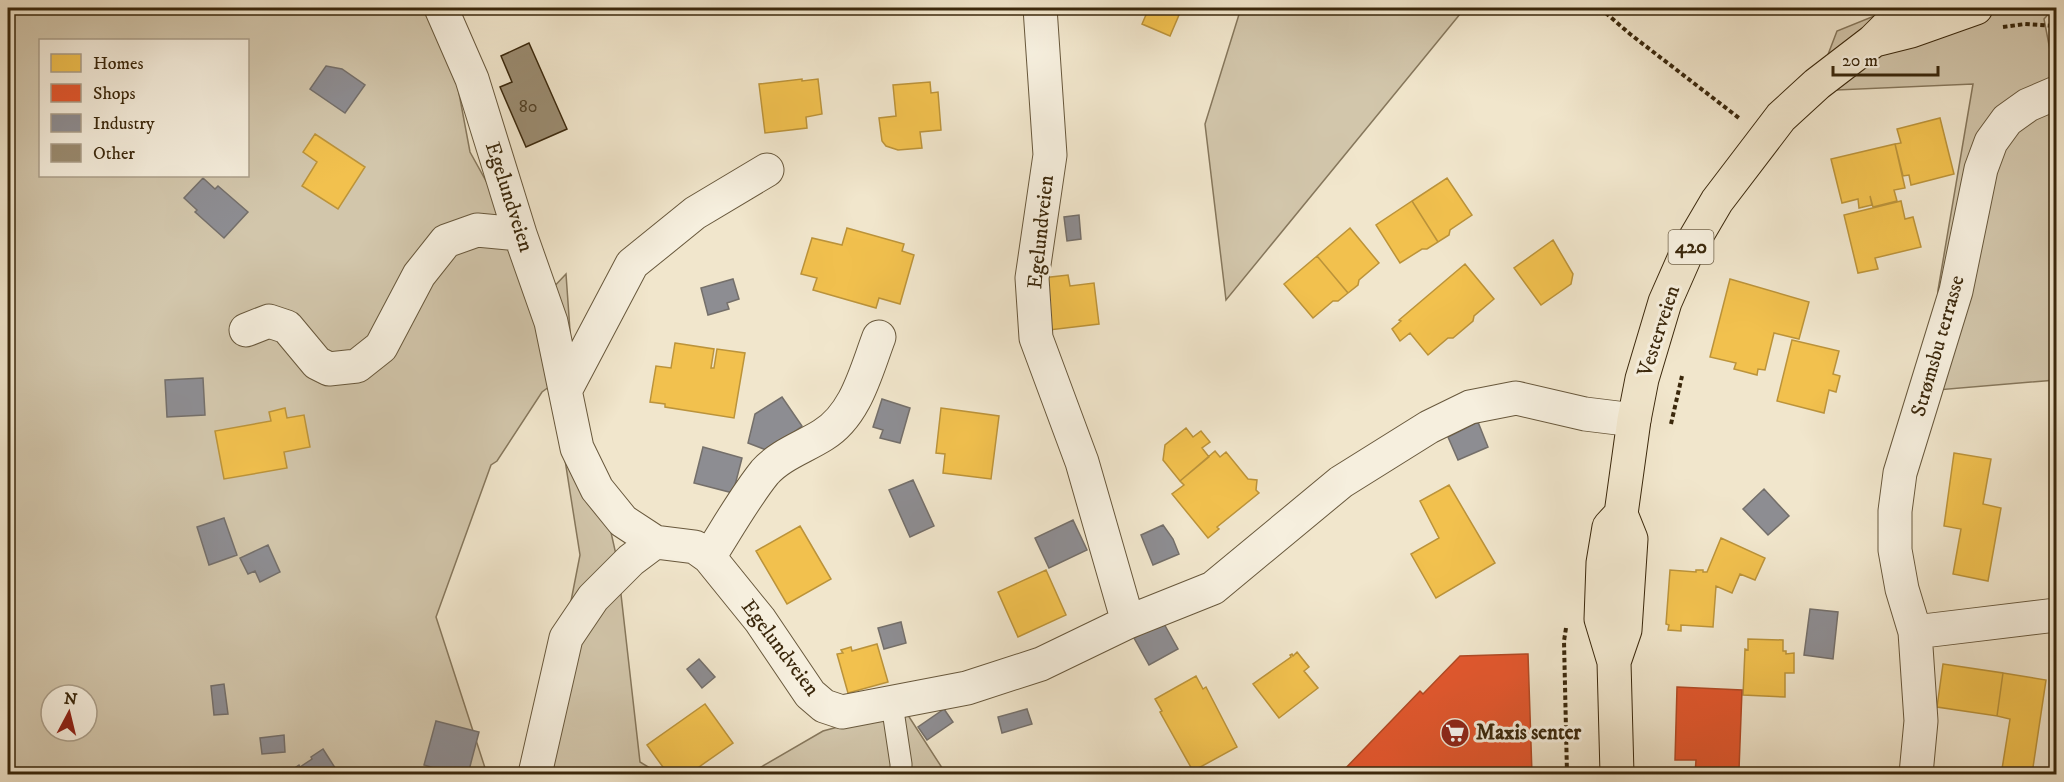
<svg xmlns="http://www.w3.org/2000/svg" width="2064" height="782" font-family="'IM FELL DW Pica',serif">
<rect width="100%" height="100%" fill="#f1e6cc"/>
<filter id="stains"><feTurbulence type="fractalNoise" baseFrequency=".00333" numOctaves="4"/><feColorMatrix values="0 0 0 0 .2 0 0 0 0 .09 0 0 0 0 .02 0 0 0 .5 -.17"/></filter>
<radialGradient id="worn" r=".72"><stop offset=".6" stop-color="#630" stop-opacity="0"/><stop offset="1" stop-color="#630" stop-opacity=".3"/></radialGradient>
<path fill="#d2c6ab" stroke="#86775c" stroke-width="1.5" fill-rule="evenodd" d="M8 8H443L470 152 548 293 566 274 572 359 617 559 640 762 660 774H525L541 755 580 555 553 384 542 392 497 461 491 465 436 617 487 774H8ZM40 40H248V176H40ZM51 695H87V731H51Z
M1241 8H1465L1226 300 1205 124Z
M1894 8H2054L2044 19 2056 81V380L1937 390 1938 290 1973 84 1814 91 1837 31Z
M904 709 946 774H749L823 731Z"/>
<path fill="#f2c14e" stroke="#bb933a" stroke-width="1.5" d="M1149 8H1182L1170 36 1142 24Z
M802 79V81L818 79 822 114 806 117 807 128 765 133 759 84Z
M930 82 931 93 938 92 941 130 920 132 922 148 898 150 886 146 882 141 879 118 896 116 893 85Z
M1940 118 1954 174 1911 185 1909 175 1903 176 1895 144 1901 143 1897 129Z
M315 134 365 167 338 209 302 186 317 162 303 152Z
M1895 144 1905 188 1894 190 1897 201 1873 207 1870 196 1872 205 1859 208 1858 199 1842 203 1831 159Z
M1447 178 1472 215 1450 230 1449 235 1438 242 1412 201Z
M1412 201 1438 242 1427 249H1422L1400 263 1376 225Z
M1901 201 1905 219 1913 217 1921 247 1875 258 1878 269 1858 273 1844 215Z
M847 228 904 244 902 251 914 255 900 304 879 298 876 308 813 290 817 278 801 274 812 238 842 245Z
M1350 228 1379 263 1359 280 1358 285 1348 293 1317 256Z
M1553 240 1573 274 1571 284 1541 305 1514 268Z
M1317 256 1348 293 1338 301H1333L1313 318 1284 284Z
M1465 264 1494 299 1474 316 1473 321 1453 338H1448L1428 355 1410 333 1400 341 1392 329 1401 321 1399 320Z
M1068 275 1070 286 1094 283 1099 324 1049 330 1042 278Z
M1730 279 1809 302 1799 339 1774 333 1765 370 1758 369 1757 375 1734 369 1736 363 1710 357Z
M1792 340 1839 351 1833 374 1840 376 1836 392 1829 390 1824 413 1777 401Z
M675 343 714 349 711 368H714L717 349 745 353 734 418 665 407V404L650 402 656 366 671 368Z
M285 408 287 418 304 415 310 447 284 452 287 468 224 479 215 431 271 421 269 412Z
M941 408 999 416 991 479 943 473 945 454 936 453Z
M1186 428 1193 437 1201 431 1210 442 1202 448 1209 457 1180 481 1163 460 1165 445Z
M1215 451 1220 457 1226 452 1248 479 1257 480 1256 490 1259 493 1217 527 1219 529 1208 538 1172 494 1184 485 1180 481Z
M1954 453 1991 459 1983 504 2001 508 1988 581 1953 574 1961 529 1944 526Z
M1449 485 1495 563 1436 598 1411 554 1439 538 1420 501Z
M800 526 831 579 787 604 756 551Z
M1721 538 1765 558 1755 580 1740 574 1732 593 1716 586 1713 627 1681 625V631L1668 630 1669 625 1666 624 1670 570 1696 572V570H1703V572H1707Z
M1046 570 1066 615 1018 637 998 592Z
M1748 639 1783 640V651H1786V654L1794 653V673H1785V697L1743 695 1745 649 1748 650Z
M877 644 888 682 848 693 837 654 843 653 841 650 851 647 852 651Z
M1297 652 1309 667 1304 671 1318 688 1279 718 1253 684 1291 657 1290 655 1292 654 1293 656Z
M1943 664 2003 673 1997 716 1937 707Z
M2003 673 2046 680 2032 774 2002 769 2010 719 1997 716Z
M1196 676 1203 689 1206 687 1237 747 1193 771 1160 712 1162 711 1155 699Z
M705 704 733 743 689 774H668L647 745Z"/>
<path fill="#e4572e" stroke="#b14924" stroke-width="1.5" d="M1528 654 1532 774H1340L1420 691 1423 694 1460 656Z
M1677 687 1742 690 1739 770 1718 774H1695L1696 760H1675Z"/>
<path fill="#8d8d92" stroke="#746f6a" stroke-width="1.5" d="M326 66 342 69 365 85 345 113 310 89Z
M203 178 215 189 218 186 248 212 224 238 195 212 197 210 184 198Z
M1079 215 1081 239 1067 241 1064 217Z
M733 279 739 299 727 303 729 309 708 315 701 288Z
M203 378 205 415 167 417 165 380Z
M782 397 802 426 769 451 748 443 755 414Z
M882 399 910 408 900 443 880 438 883 430 873 427Z
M1478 422 1488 447 1458 460 1448 437Z
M703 447 742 458 733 493 694 483Z
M913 480 934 526 910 537 889 490Z
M1764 489 1789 516 1768 535 1743 509Z
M224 518 237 555 209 565 197 527Z
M1073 520 1087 550 1049 568 1035 538Z
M1163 525 1173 539 1179 554 1153 565 1141 535Z
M268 545 280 572 260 582 255 571 248 574 240 558Z
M1810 609 1838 612 1833 659 1804 655Z
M901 622 906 643 884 649 878 628Z
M1163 622 1178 649 1149 665 1134 638Z
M699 659 715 677 702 688 687 669Z
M224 684 228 714 214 715 211 686Z
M944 709 953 722 927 740 918 727Z
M1027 709 1032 724 1002 733 998 717Z
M436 721 479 732 468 774H432L434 768 424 765Z
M284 735 285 752 262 754 260 738Z
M323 749 339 774H288L287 773 299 765 300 767 312 759 311 757Z"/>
<path fill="#9a8b70" stroke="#3b280c" stroke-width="1.5" d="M529 43 567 129 526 147 500 87 512 82 501 56Z"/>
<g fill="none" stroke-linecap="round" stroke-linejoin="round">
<g stroke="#68583c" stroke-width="23">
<path id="lane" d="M892 704 901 764V774"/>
</g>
<g stroke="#68583c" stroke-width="35">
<path id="street" d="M441 8 472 79 520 234 551 322 577 448 597 489 623 521 655 542 695 547 709 557 760 620 810 694 824 706 842 712 967 688 1041 664 1128 622
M1040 8 1050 155 1032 278 1036 338 1082 462 1128 622 1213 588 1341 482 1429 427 1470 407 1516 398 1585 414 1634 420
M246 330 269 321 287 327 317 363 329 369 357 366 381 347 419 275 446 241 477 230 520 234
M566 389 632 264 695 213 767 170
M709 557C727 529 744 498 765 472 780 455 804 447 823 435 856 415 866 371 879 337
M1915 632 2056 615
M535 774 566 638 593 598 631 560 655 542
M1916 774 1921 721 1915 632 1902 589 1895 550V511L1900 473 1956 291 1981 169 1991 142 2007 120 2028 105 2056 93"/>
</g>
<g stroke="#3b280c" stroke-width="35">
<path id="primary" d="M1875 40 1911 31 1976 8
M1614 662 1625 630 1631 539 1621 514 1634 420 1642 379 1665 302 1687 252 1717 201 1781 117 1817 84 1873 41 1906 8
M1617 774 1614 662 1601 619 1603 563 1609 527 1621 514"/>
</g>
<path stroke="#3b280c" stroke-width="4" stroke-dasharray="4.5 3" stroke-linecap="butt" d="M1600 8 1630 34 1739 118
M2003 27 2025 24 2056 26
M1671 424 1682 376
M1566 628 1564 641 1567 774"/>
<use href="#lane" stroke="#f6efde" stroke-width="21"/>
<use href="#street" stroke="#f6efde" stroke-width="33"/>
<use href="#primary" stroke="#f1e6cc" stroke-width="33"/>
</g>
<defs>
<g id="supermarket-disc" transform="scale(1.5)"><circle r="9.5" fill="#8f2418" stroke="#f6efde"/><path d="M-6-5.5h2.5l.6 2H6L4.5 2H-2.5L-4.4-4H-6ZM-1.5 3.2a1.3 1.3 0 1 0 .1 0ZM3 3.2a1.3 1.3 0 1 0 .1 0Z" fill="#fff"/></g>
</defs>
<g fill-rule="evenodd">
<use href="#supermarket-disc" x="1455" y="733"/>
</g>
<g text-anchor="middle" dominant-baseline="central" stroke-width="6" stroke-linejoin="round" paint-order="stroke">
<g font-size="18" fill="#534125">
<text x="528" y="107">80</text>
</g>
<rect fill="#f6efde" stroke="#73644b" stroke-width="1.5" x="1668.5" y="230" width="45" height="34" rx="4.5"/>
<g font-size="20" font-weight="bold" fill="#3b280c">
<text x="1691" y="247">420</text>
</g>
<g font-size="21" fill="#3b280c" stroke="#f6efde">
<text transform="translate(509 197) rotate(72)">Egelundveien</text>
<text transform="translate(1041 232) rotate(-84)">Egelundveien</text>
<text transform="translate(1659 331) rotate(-72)">Vesterveien</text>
<text transform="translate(1938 346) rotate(-74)">Strømsbu terrasse</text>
<text transform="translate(780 648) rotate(53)">Egelundveien</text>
</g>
<g font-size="21" font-weight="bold" fill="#3b280c" stroke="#f6efde" text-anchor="start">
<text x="1476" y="733">Maxis senter</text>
</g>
</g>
<rect width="2064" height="782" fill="none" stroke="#f1e6cc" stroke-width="30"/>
<rect x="9" y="9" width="2046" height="764" fill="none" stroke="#3b280c" stroke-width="3"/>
<rect x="15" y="15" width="2034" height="752" fill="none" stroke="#3b280c" stroke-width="1.5"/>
<rect x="39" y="39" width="210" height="138" fill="#f6efde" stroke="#ab9f8a" stroke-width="1.5"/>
<rect x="51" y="54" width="30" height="18" fill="#f2c14e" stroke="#ab9f8a" stroke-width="1.5"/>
<text x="93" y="69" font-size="18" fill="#3b280c">Homes</text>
<rect x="51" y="84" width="30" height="18" fill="#e4572e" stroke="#ab9f8a" stroke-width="1.5"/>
<text x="93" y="99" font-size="18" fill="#3b280c">Shops</text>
<rect x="51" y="114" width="30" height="18" fill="#8d8d92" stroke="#ab9f8a" stroke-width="1.5"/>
<text x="93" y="129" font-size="18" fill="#3b280c">Industry</text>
<rect x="51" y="144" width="30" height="18" fill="#9a8b70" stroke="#ab9f8a" stroke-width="1.5"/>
<text x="93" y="159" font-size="18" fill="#3b280c">Other</text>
<g transform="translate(69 713) rotate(7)"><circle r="28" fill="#f6efde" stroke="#ab9f8a" stroke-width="1.5"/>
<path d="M0-4.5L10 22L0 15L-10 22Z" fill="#8f2418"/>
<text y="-9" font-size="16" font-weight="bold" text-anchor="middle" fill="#3b280c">N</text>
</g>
<path d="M1833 66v9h105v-9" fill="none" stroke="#3b280c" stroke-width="3"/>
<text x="1842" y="66" font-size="18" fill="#3b280c" stroke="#f6efde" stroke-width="4.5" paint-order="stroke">20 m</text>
<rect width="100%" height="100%" filter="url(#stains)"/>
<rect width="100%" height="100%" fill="url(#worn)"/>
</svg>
